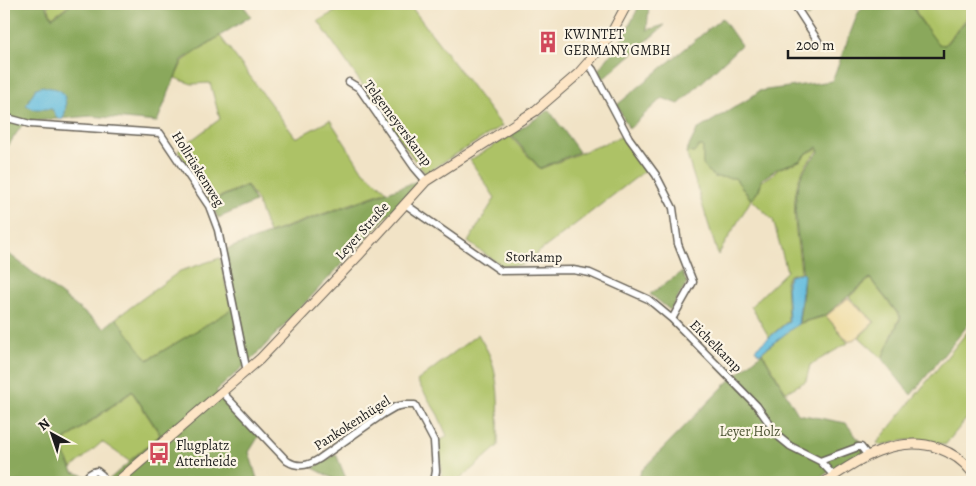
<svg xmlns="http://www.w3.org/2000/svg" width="976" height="486" font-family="Alegreya,serif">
<rect width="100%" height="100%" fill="#fcf5e5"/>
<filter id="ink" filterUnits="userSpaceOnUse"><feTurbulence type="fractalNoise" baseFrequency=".02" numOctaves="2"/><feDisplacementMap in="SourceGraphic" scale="10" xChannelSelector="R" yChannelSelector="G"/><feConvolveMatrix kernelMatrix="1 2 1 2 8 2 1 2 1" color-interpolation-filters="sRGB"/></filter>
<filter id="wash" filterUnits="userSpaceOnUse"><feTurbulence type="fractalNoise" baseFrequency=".0096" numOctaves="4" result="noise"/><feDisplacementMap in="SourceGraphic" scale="20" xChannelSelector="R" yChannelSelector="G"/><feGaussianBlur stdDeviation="1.12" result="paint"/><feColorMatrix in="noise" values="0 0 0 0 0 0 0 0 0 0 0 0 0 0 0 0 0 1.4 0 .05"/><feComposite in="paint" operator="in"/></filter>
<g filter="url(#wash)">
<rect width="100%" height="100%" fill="#f1e3c6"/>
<path fill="#adc266" stroke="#646f41" d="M47 4H70L52 17Z
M349 4H409L502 126 440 164 426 174 418 165 318 21Z
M799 4H826L807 17Z
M913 4H972V12L944 45 938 44 918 16Z
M220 36 296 138 330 120 362 170 387 191 269 233 257 201 247 185 210 201 178 150 220 119 210 83 192 84 175 78 183 61Z
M510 136 540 169 623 136 646 170 522 265 502 266 468 242 495 198 470 160Z
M699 146H703V165L714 177 735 178 751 200 718 255 686 152 694 153Z
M818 148V151C782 183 797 229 801 272L789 275 786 281 788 321 769 337 751 306 787 271 773 220 752 200 759 190 762 181 771 176 778 169 800 161 808 153Z
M220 258 231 310 147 360 116 318 180 271Z
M870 279 900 317 882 358 859 337 875 322 849 297Z
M826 316 848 343 810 365 806 381 786 392 762 352 798 324Z
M972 326V412L945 445C923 438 904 438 882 446L877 443Z
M478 334C482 342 488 350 491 359 501 387 498 417 498 446L457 482H440L442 470 437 443 447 436 438 415 417 381Z
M132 392 160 435 129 461 102 442 72 468 60 444Z"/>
<path fill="#8aa85b" stroke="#53623c" d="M4 4H45L52 18 72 4H242L251 16 182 60 157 122 91 116 24 122 4 152Z
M640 4H649L647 30 665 25 603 79 598 70C616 50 629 28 640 4Z
M866 4H912L917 16 938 44 945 45 972 14V171L963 175 972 196V320L911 395 882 359 901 317 870 278 826 315 799 323C800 310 804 294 803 281 801 235 780 187 819 152L818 147 808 152 799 161 778 168 761 180 759 190 751 199 735 178 714 177 703 165V146H699L694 153 686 152 697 130 750 98 759 91 832 81 858 13Z
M722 18 741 45 679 104 662 98 629 129 617 105Z
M549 110 579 152 540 168 511 135Z
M421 180 256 355 216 391 259 436 249 452 258 482H106L161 435 132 391 59 444 73 472 105 482H4V250L104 328 116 318 148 360 231 310 227 249Z
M247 186 255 202 218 218 210 202Z
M682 272 687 283 670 310 650 294Z
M762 353 798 414 846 423 867 451 830 471 814 482H638L641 471 726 384Z
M336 454 347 481 336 480 313 468Z"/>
<path fill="#eeda9e" stroke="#857b5d" d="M848 298 874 322 858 337 849 342 826 316Z"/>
<path fill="#60bbde" stroke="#3e6c7d" d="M43 86C49 89 54 87 59 90 68 94 67 113 62 120L57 118 52 109H33L26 105 36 88Z
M802 273 804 275 798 324 759 354 755 349 789 321 787 282 790 276Z"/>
</g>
<g filter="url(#ink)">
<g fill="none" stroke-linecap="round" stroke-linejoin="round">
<g stroke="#676258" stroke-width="9">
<path id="street" d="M794 4 818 41
M588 64 593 70 629 138 656 175 673 208 678 244 693 282 672 319
M349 82 359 88 414 167 426 181
M4 117 30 124 160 133 209 206 218 230 247 372
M405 204 501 271 573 270 590 273 648 299 672 319 757 406 779 437 790 446 820 461 834 476
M222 392 287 461C298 468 308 466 319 459L383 414 395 407 404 405H415L434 441 436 471 434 482
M820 461 858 447H861L868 456
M91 482 85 481C87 475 91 472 97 471L102 475 104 482"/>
</g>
<g stroke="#676258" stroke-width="11">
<path id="secondary" d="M117 482 260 359 358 256 426 181 535 111 578 74 599 50 612 32 627 4
M825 482C858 459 897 434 938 448 952 453 963 460 972 472"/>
</g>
<use href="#street" stroke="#fff" stroke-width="6"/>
<use href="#secondary" stroke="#fde5c5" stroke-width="9"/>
</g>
</g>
<defs>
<g id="building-bare" transform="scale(1.725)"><path d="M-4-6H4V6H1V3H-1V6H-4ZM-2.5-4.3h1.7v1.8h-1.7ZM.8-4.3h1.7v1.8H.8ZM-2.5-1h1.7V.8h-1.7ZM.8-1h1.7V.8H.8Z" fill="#d1495b" stroke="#fcf5e5" stroke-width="2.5" paint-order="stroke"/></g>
<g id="bus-bare" transform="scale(1.725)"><path d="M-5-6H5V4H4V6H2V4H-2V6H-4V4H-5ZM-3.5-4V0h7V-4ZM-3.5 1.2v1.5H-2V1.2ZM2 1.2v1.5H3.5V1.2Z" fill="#d1495b" stroke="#fcf5e5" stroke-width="2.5" paint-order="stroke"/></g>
</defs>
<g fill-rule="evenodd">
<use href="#building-bare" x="548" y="42"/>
<use href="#bus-bare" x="159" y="453"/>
</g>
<g text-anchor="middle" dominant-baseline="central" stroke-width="4.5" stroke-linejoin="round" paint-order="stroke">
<g font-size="14" fill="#1c1c1c" stroke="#fcf5e5" text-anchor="start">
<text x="564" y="34">KWINTET<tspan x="564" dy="16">GERMANY GMBH</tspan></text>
<text x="176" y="445">Flugplatz<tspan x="176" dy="16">Atterheide</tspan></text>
</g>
<g font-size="14" fill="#1c1c1c" stroke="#fcf5e5">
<text transform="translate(398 123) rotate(53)">Telgemeyerskamp</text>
<text transform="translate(198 169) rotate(58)">Hollrüskenweg</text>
<text transform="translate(362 231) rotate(-48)">Leyer Straße</text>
<text transform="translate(534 257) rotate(1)">Storkamp</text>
<text transform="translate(716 346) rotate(45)">Eichelkamp</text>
<text transform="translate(352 423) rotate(-33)">Pankokenhügel</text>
</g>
<g font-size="14" fill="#4f5636" stroke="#fcf5e5">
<text x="750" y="431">Leyer Holz</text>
</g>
</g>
<rect width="976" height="486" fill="none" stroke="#fcf5e5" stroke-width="20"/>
<g transform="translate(52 434) rotate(320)" stroke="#fcf5e5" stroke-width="4" paint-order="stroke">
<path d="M0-4L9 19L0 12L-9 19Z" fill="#1c1c1c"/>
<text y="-8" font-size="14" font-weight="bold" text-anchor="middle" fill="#1c1c1c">N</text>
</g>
<path d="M788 50v8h156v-8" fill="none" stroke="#1c1c1c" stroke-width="2.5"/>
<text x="796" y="50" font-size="15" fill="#1c1c1c" stroke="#fcf5e5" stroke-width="4" paint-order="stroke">200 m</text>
</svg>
